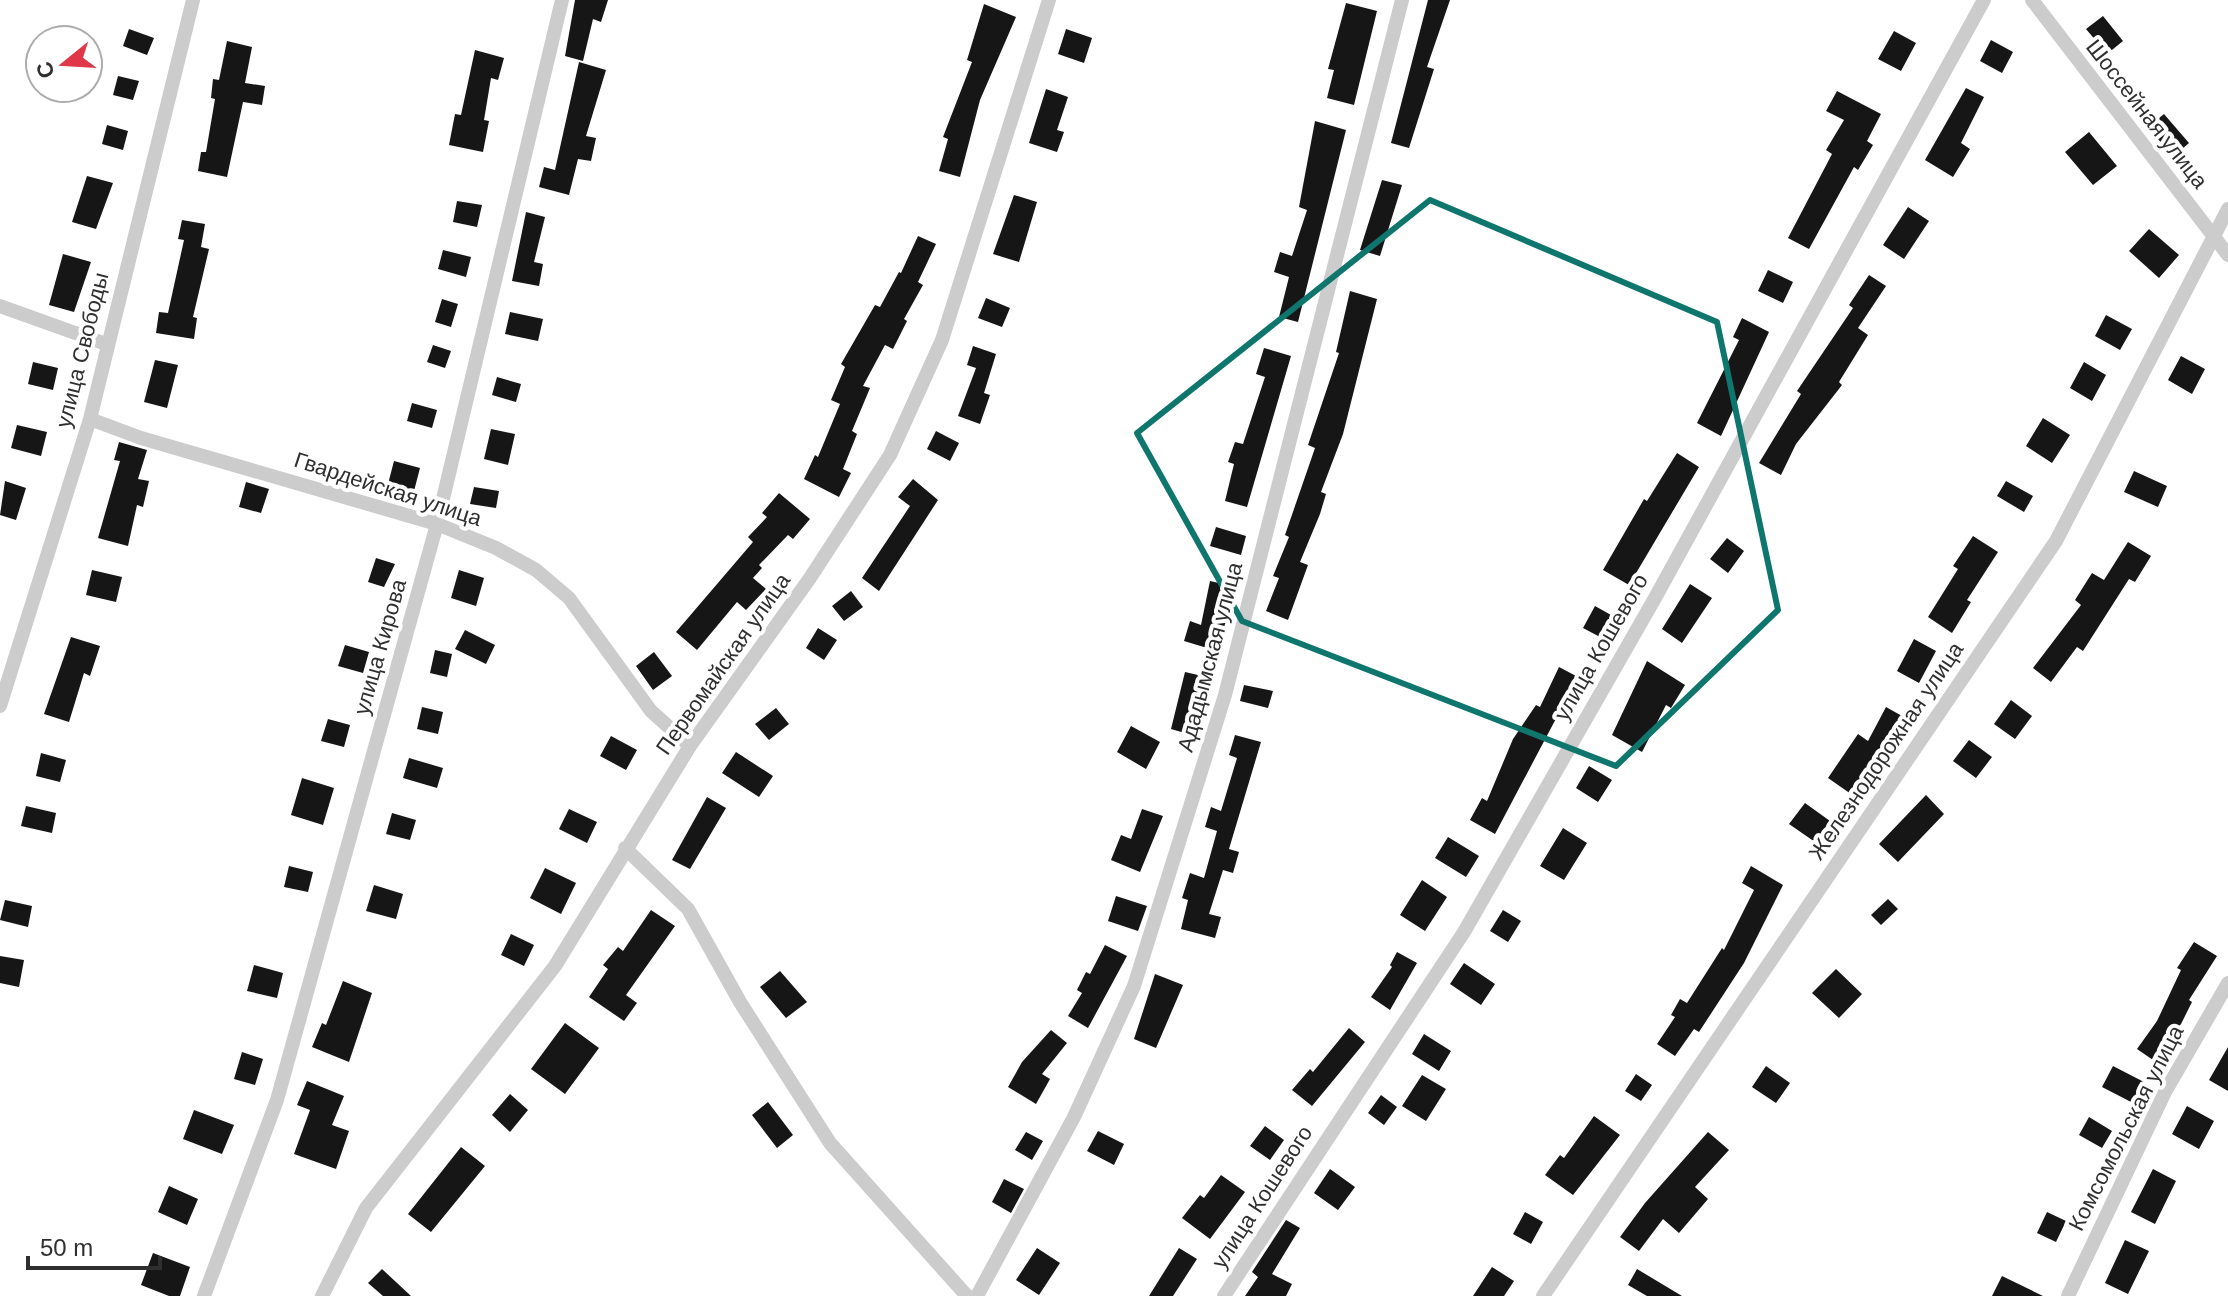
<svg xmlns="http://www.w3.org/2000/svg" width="2228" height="1296" font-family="Arial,sans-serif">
<rect width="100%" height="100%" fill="#fff"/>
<path fill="#161616" d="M575 0H608L601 22 593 19 583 61 565 56Z
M1428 0H1450L1427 67 1434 69 1409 148 1391 143Z
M1346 3 1377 11 1354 105 1327 98 1334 70 1328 69Z
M984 4 1016 17 980 100 960 177 939 171 948 139 943 137 972 62 967 60Z
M2103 16 2123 41 2107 54 2086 29Z
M129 29 154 38 147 55 123 46Z
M1066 29 1092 38 1084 63 1058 54Z
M1894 31 1916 43 1901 71 1878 59Z
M1991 40 2013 52 2002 73 1980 61Z
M227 41 252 47 245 83 265 86 262 105 243 102 227 177 198 171 201 152H206L215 99 211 98 213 79 219 80Z
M475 50 504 58 498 80 491 78 484 120 489 121 483 152 449 145 455 114 461 115Z
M579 62 606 70 586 136 596 138 591 161 578 159 569 195 539 187 544 167 555 170Z
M118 76 139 81 133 100 113 95Z
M1966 88 1984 97 1961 143 1970 149 1953 177 1925 160Z
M1046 89 1068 97 1057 130 1064 132 1057 152 1029 143Z
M1837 91 1881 114 1867 141 1873 145 1858 170 1854 167 1809 249 1788 238 1832 154 1826 150 1844 120 1826 111Z
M2164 114 2189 143 2173 157 2148 127Z
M1315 121 1346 130 1298 322 1279 317 1289 277 1274 272 1280 252 1292 256 1307 210 1299 207Z
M107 125 128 131 123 150 102 144Z
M2089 132 2117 166 2093 185 2065 152Z
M87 176 113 183 96 229 72 222Z
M1382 180 1402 185 1380 256 1360 250Z
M1014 195 1037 202 1019 262 993 254Z
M457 201 482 205 477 227 453 222Z
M1908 207 1929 221 1904 259 1883 245Z
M526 212 545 217 534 262 543 264 539 286 512 281Z
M182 220 205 224 201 247 209 249 193 317 197 318 194 339 156 333 159 312 168 313 184 240 178 239Z
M2149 229 2179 255 2159 278 2129 251Z
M918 236 936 244 918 282 923 285 904 319 907 321 893 349 885 345 863 386 870 388 852 431 857 434 843 469 851 473 839 497 804 479 815 455 818 457 840 404 831 400 845 367 841 364 875 305 880 307 899 272 901 273Z
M443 250 471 257 466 277 438 269Z
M63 254 91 262 74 312 49 305Z
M1768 270 1793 282 1783 303 1758 291Z
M1869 275 1886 286 1858 328 1868 335 1839 382 1842 385 1796 444 1781 475 1759 463 1801 394 1797 391 1853 308 1849 305Z
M1350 291 1377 299 1343 434 1321 492 1326 494 1320 514 1300 562 1308 565 1288 620 1266 611 1279 578 1273 576 1289 537 1285 535 1315 448 1308 445 1339 353 1336 352Z
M986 298 1010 308 1002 327 978 318Z
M442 299 458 304 451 327 435 322Z
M510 312 543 319 538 341 505 334Z
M2106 315 2132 329 2120 350 2095 336Z
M1742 318 1769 332 1721 436 1697 423 1739 340 1733 337Z
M433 345 451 351 445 368 427 362Z
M973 346 996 354 984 393 990 395 980 424 958 416 976 368 967 365Z
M1264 348 1291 356 1247 507 1225 501 1234 464 1228 462 1235 442 1243 444 1265 377 1256 374Z
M2181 356 2205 369 2192 394 2168 380Z
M155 360 178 365 167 408 144 402Z
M33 362 58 368 53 390 28 384Z
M2084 362 2106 375 2092 401 2070 388Z
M497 377 521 384 516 402 492 395Z
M412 403 437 410 432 428 407 421Z
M2043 418 2070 435 2052 463 2026 446Z
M17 425 47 432 41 456 11 448Z
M491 429 515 434 508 465 484 459Z
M936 431 959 443 950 461 927 449Z
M119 442 147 450 138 479 149 481 143 507 137 505 128 546 98 538 120 461 114 460Z
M1677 453 1699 467 1629 585 1603 570 1644 499 1647 501Z
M394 461 420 468 414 491 388 484Z
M2134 471 2167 486 2158 507 2124 492Z
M913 479 938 500 879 591 862 578 910 506 898 497Z
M5 481 26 488 16 520 0 515Z
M2006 481 2033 496 2024 512 1997 496Z
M246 482 269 489 261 513 239 507Z
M474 487 499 491 496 508 470 504Z
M779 493 810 519 793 539 788 535 759 565 762 568 753 578 766 589 746 610 737 602 697 650 676 632 753 542 748 537 767 517 762 513Z
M1216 527 1246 536 1241 555 1210 546Z
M1973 536 1998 552 1967 600 1971 602 1952 633 1928 617 1958 569 1953 566Z
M1727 538 1744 551 1728 573 1710 559Z
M2128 542 2151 556 2135 582 2129 579 2083 651 2077 647 2051 682 2033 668 2081 605 2075 600 2092 573 2104 580Z
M376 558 395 564 384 587 368 582Z
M92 570 122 577 116 602 86 595Z
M459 570 484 578 476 606 451 598Z
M1210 581 1236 587 1217 651 1184 641 1190 621 1201 625Z
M1690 584 1712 598 1682 643 1662 629Z
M851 591 863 607 844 621 832 606Z
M1595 606 1611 615 1600 637 1583 628Z
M818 628 837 640 824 660 806 648Z
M465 630 495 645 486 664 455 649Z
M71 637 100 646 90 676 84 673 69 722 44 714Z
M1914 639 1936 651 1919 683 1897 671Z
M345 645 369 652 363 673 338 666Z
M435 650 452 654 447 677 430 673Z
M654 652 672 676 653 690 636 666Z
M1647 661 1685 685 1671 708 1666 705 1642 752 1612 735Z
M1559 667 1578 677 1495 834 1470 820 1482 798 1487 801 1513 739 1536 705 1540 707Z
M1185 672 1211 678 1195 736 1171 729Z
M1244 685 1273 691 1268 708 1240 701Z
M2011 700 2032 716 2015 739 1994 724Z
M422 707 443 712 438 734 417 729Z
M1886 707 1902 716 1851 794 1828 778 1858 734 1868 741Z
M776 708 789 724 769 740 755 724Z
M328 719 350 725 344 747 321 741Z
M1131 726 1160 742 1146 769 1117 752Z
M1235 735 1261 742 1229 849 1239 852 1233 873 1223 870 1209 914 1221 917 1215 938 1181 929 1188 900 1182 898 1190 873 1204 878 1217 831 1205 827 1211 807 1221 811 1237 758 1229 755Z
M611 736 637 750 626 770 600 756Z
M1969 740 1992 757 1976 778 1953 761Z
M736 752 773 776 759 797 722 773Z
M41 753 66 760 60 782 36 776Z
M409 758 443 768 437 788 403 778Z
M1589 766 1612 780 1598 802 1576 788Z
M302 778 334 788 323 825 291 815Z
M1926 795 1944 814 1898 862 1879 844Z
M707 797 726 808 690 869 672 860Z
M1805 803 1830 821 1815 842 1789 824Z
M26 806 56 813 52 833 21 826Z
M569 809 597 822 587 843 559 829Z
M1142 809 1163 816 1140 872 1111 860 1121 835 1131 839Z
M392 813 416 820 410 840 386 834Z
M1563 828 1587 843 1564 880 1540 866Z
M1448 837 1479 856 1466 877 1435 858Z
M289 866 313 872 308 892 284 887Z
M1751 866 1783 885 1744 963 1699 1032 1694 1029 1675 1056 1657 1044 1675 1017 1671 1015 1680 999 1687 1003 1722 948 1724 950 1754 890 1742 883Z
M545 868 576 883 561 914 530 898Z
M1422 880 1447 897 1425 931 1400 915Z
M374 885 403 894 396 919 366 911Z
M1116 896 1147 906 1138 931 1108 921Z
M1888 899 1898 909 1881 925 1871 915Z
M5 900 32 906 28 927 0 920Z
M651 910 675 926 626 995 637 1003 624 1021 589 997 608 969 603 965 618 947 623 951Z
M1503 910 1521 921 1508 942 1490 931Z
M511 934 534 945 524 966 501 955Z
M2194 942 2217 956 2189 1000 2192 1002 2181 1024 2153 1060 2137 1049 2157 1021 2181 970 2177 968Z
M1105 945 1127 956 1088 1028 1068 1016 1082 993 1077 990 1086 972 1090 974Z
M1397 952 1417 963 1390 1010 1371 997 1392 967 1390 965Z
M0 956 24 960 19 987 0 983Z
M1464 963 1495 984 1481 1005 1450 984Z
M254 965 283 973 277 998 247 991Z
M1836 969 1862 994 1839 1018 1812 993Z
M780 971 807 1002 786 1018 760 987Z
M1155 974 1183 985 1156 1048 1134 1039Z
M343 981 372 993 349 1062 312 1047 322 1023 326 1025Z
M565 1023 599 1048 565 1094 531 1069Z
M1349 1028 1365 1042 1312 1106 1292 1090 1310 1069 1313 1072Z
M1051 1030 1067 1043 1042 1074 1050 1079 1036 1104 1008 1087 1022 1062Z
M1424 1034 1451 1051 1439 1071 1412 1054Z
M2228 1047V1091L2209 1080Z
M242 1052 263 1059 255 1085 234 1079Z
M1766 1066 1790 1083 1776 1103 1752 1087Z
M2113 1066 2144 1082 2133 1103 2102 1087Z
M1636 1074 1652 1085 1641 1101 1625 1091Z
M1422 1075 1446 1089 1426 1121 1402 1106Z
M307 1081 344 1096 332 1125 349 1131 336 1169 294 1154 310 1110 297 1105Z
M510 1094 528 1110 510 1132 492 1115Z
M1381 1095 1397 1107 1384 1125 1368 1113Z
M768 1102 793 1135 777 1148 752 1115Z
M2187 1106 2214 1121 2199 1149 2172 1134Z
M194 1110 234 1125 222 1154 183 1139Z
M1594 1116 1620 1135 1573 1195 1545 1175 1560 1155 1564 1158Z
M2089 1117 2112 1131 2102 1148 2079 1135Z
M1265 1126 1284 1140 1270 1160 1250 1146Z
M1098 1131 1124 1144 1114 1165 1087 1151Z
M1026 1132 1043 1141 1032 1160 1015 1150Z
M1708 1132 1729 1150 1695 1187 1708 1199 1679 1233 1663 1219 1639 1251 1620 1237 1645 1203Z
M461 1147 485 1166 431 1232 408 1214Z
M1330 1169 1355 1187 1338 1210 1314 1193Z
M2153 1169 2176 1181 2155 1224 2131 1212Z
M1221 1175 1245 1192 1210 1239 1182 1218 1200 1195 1204 1198Z
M1004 1179 1024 1189 1011 1213 992 1202Z
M169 1186 198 1199 187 1225 158 1212Z
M1525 1212 1543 1222 1531 1244 1513 1234Z
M2047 1212 2066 1221 2056 1242 2037 1233Z
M1286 1220 1300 1228 1272 1274 1292 1284 1286 1296H1245L1258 1277 1252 1272Z
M2125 1240 2149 1251 2128 1294 2105 1283Z
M1037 1248 1060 1263 1039 1295 1016 1280Z
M1179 1248 1197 1259 1173 1296H1149Z
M153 1253 190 1267 180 1296H169L141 1285Z
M1492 1267 1514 1281 1504 1296H1473Z
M382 1269 411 1296H383L368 1283Z
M1637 1269 1682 1296H1647L1628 1285Z
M2002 1276 2043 1296H1992Z"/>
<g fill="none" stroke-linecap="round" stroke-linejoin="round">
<path stroke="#ccc" stroke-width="14" d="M2032 0 2228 255
M0 306 106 344
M90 419 141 438 437 524 496 548 536 570 569 598 651 711 690 746
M0 706 90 419 193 0
M625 848 688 909 740 1002 830 1143 967 1296
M204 1296 277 1100 437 524 562 0
M322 1296 366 1208 555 966 690 746 810 578 890 455 942 340 1049 0
M977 1296 1074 1117 1134 986 1225 695 1402 0
M1224 1296 1464 932 1655 598 1984 0
M1543 1296 2056 541 2228 209
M2068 1296 2165 1092 2228 983"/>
</g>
<path fill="none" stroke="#0f766e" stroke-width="6" stroke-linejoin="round" d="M1430 200 1717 322 1778 610 1616 766 1242 621 1137 433Z"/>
<g text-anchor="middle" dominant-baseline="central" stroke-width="8" stroke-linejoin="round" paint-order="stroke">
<g font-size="22" fill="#2f2f2f" stroke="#fff">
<text transform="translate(2147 114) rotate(52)">Шоссейная улица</text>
<text transform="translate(82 350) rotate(-76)">улица Свободы</text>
<text transform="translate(388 489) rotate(18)">Гвардейская улица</text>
<text transform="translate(380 647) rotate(-74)">улица Кирова</text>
<text transform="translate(1601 647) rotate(-60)">улица Кошевого</text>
<text transform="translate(1210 657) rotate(-75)">Ададымская улица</text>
<text transform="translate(723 664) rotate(-55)">Первомайская улица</text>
<text transform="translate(1886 751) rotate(-56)">Железнодорожная улица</text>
<text transform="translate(2126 1128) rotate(-63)">Комсомольская улица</text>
<text transform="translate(1262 1197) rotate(-57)">улица Кошевого</text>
</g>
</g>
<g transform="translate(64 64) rotate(252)"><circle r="38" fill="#ffffff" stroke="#acacac" stroke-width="2"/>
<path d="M0-6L14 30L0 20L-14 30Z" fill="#df3848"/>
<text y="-12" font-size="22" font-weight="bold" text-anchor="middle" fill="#2f2f2f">С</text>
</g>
<path d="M28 1256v12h132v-12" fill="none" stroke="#2f2f2f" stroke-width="4"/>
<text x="40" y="1256" font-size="24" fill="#2f2f2f" stroke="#ffffff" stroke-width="6" paint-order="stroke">50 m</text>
</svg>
